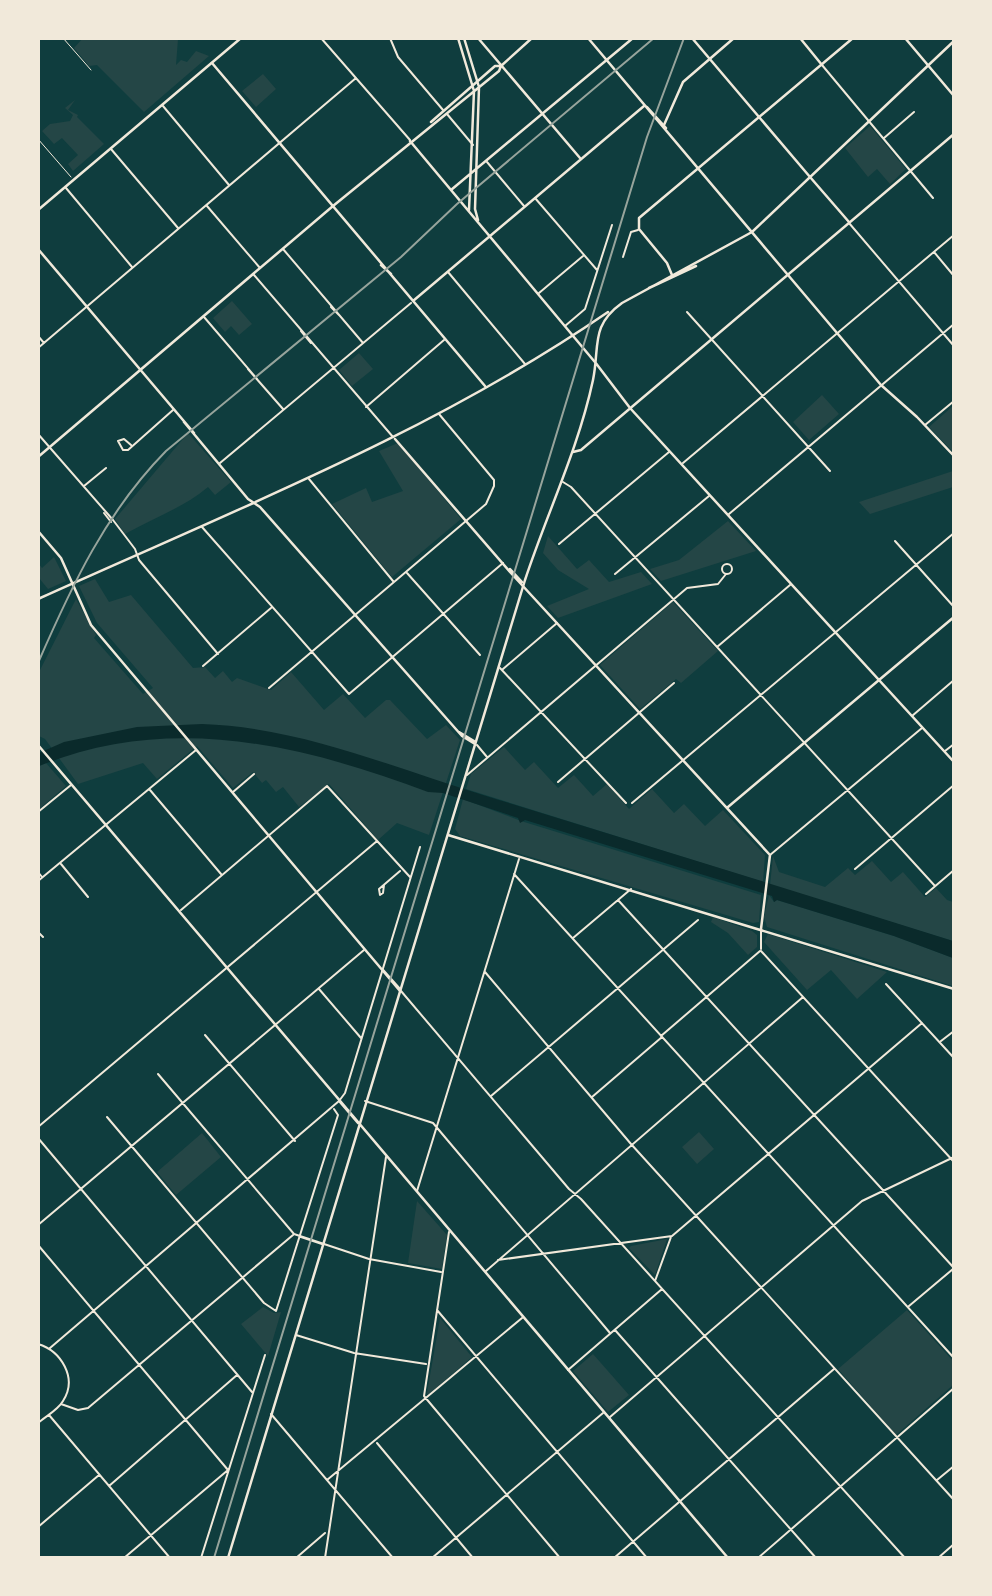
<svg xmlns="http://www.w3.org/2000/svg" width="992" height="1596" font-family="Montserrat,sans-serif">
<rect width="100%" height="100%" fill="#0f3d3e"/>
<path fill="#244646" d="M83 38 178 39 176 65 181 60 187 62 196 51 209 56 144 112 97 65 89 66 74 48Z
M263 74 276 89 256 107 242 91Z
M75 100 68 110 78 115 77 117 104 144 73 171 68 164 78 155 62 138 54 144 42 131 50 124 70 121 73 115 65 108Z
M870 126 906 169 890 184 877 169 868 177 845 148Z
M232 301 252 324 239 335 231 326 225 332 213 318Z
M359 353 373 369 352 386 339 370Z
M822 395 839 414 809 440 793 422Z
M953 406V452L929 427Z
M188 433 231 482 215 495 208 487C183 508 155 517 125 534L115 519Z
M398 443 461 519 392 577 332 504 366 488 372 502 403 491 379 451Z
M953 471V487L870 514 859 502Z
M728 521 756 551 661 581 650 569 679 560Z
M548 536 577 569 589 560 609 582 641 572 652 584 558 618 547 606 589 589 558 570 543 553Z
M54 557 66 581 48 589 39 578V564L42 568Z
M95 579 109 602 131 595 193 668 205 667 215 678 223 671 232 682 237 678 271 690 291 672 324 710 343 694 365 718 386 700H390L427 739 446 725 460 740 429 835 397 823 378 840 329 784 299 807 283 787 276 792 266 780 262 783 253 772 233 788 197 746 157 779 143 763 78 784 45 739 39 736 38 674 76 599 96 635 94 638 143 694 153 688 97 623 79 586Z
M673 602 718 651 681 683 676 679 640 709 600 665Z
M504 747 525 770 534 762 558 788 574 775 593 796 607 784 629 809 652 789 674 813 684 804 705 826 723 810 765 855 763 882 466 789 471 774Z
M46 763 66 786 39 809V766Z
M463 799 521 821 761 895 759 922 753 923 460 836 455 829Z
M773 856 779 872 825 887 848 868 855 875 872 861 891 882 903 872 925 897 936 888 947 900 953 902V941L770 885Z
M769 895 774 902 777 900 894 936 953 958V986L767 927 764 917Z
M713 917 752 931 757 935V947L748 955 728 933 711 922Z
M768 934 887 972 857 999 831 970 807 990 764 942Z
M699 1132 714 1149 697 1164 682 1147Z
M202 1133 221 1157 176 1195 157 1172Z
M417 1201 447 1235 442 1269 408 1263Z
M667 1239 655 1275 629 1248 631 1246Z
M263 1307 274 1313 281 1312 268 1356 241 1324Z
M907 1310 953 1361V1385L896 1435 838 1369Z
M440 1318 472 1357 428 1395 427 1393Z
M593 1354 629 1395 608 1412 573 1371Z"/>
<path fill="#0a2a2b" d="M202 724C300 727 391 767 483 795 640 843 797 892 953 941V958L894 936 777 900 774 902 772 896 525 820 520 823 518 818 443 793 428 792C300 744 170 713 39 766V753L64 742 137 727Z"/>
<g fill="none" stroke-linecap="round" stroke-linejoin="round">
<path stroke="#f1e9da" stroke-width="1" d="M63 38 91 70
M38 139 71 177"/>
<path stroke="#f1e9da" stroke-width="2" d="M321 38 410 140
M390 38 398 57 443 110
M822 65 933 198
M163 106 229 185
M447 114 473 145
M884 138 914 112
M111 149 178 228
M487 162 524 206
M66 188 132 267
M535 198 597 270
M207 206 260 268
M849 223 954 346
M283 249 363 343
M934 252 954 276
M623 257 631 232 638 230
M448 272 525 364
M254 275 393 437
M539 293 583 256
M331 307 339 315
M687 312 830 471
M204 317 257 379
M565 326 585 309 612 225
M301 331 311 343
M38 336 44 343
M38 348 356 78
M248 369 283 409
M366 407 444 340
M925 425 954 401
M38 434 113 520 135 549 139 560 218 654
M131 445 124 439 118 441 123 450H128L173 410
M220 463 411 303
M683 463 954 235
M309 479 393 581
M563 482 571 487 935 886
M84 486 106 468
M104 513 111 522
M729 514 954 324
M202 527 349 694 503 563
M895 541 954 607
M559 544 669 452
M722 569a5 5 0 1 1 10 0a5 5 0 1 1-10 0Z
M407 573 480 655
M615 574 709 496
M717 647 790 585
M203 666 271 608
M500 668 626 803
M503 669 557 623
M269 688 486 504 494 486V480L439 414
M912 716 954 680
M477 745 487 757
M945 751 954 744
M467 775 687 588 718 584 726 574
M558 782 674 683
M150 790 221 874
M233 792 254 774
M632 803 954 533
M38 812 71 785
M770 855 922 728
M61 864 88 897
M855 869 954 785
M38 872 42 877
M514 874 954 1358
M38 881 196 750
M384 885 383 893 380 895 379 889 400 871
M926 894 954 870
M618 900 954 1268
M181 910 327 786 410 877
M38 932 43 937
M573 938 631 889
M761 949V930
M761 951 954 1162
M485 972 631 1144 954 1500
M886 984 954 1058
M319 989 361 1038
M401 991 569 1189 581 1199 905 1558
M205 1035 295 1141
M661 1036 760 951
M941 1041 954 1031
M158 1074 294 1234 369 1259 441 1272
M491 1096 698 920
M592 1097 662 1037
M365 1101 433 1123 610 1333
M107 1117 264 1303 276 1311 338 1115 334 1109
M38 1127 377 841
M38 1138 252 1392
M417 1191 519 859
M38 1225 364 950
M449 1232 424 1396 560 1558
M301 1237 322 1244
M38 1245 228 1470 124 1558
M498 1260 672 1236 922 1023
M486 1271 803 997
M655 1281 671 1237
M909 1306 953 1269
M437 1310 647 1558
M615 1330 816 1558
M296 1335 354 1353 426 1364
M38 1344C61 1351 78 1378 63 1401 58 1410 46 1416 38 1423
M50 1348 339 1101 345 1093 420 847
M568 1370 662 1289
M61 1404 78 1410 88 1408 293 1235
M271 1414 393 1558
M49 1415 170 1558
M610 1417 862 1201 954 1157
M377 1443 473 1558
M327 1480 522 1318
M937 1480 954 1466
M109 1486 237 1375
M38 1527 99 1475
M201 1558 265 1355
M296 1558 325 1533
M325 1558 386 1157
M432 1558 603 1413
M614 1558 834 1369
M758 1558 954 1388
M938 1558 954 1544"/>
<path stroke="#f1e9da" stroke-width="2.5" d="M458 38 474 91 469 210
M464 38 479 87 475 209 478 220
M478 38 580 158
M800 38 822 65
M905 38 954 96
M212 63 485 386
M431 122 495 66H501
M664 125 683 82 734 38
M410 141 594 361
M810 177 849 222
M451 190 633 38
M38 249 194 433
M381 265 391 274
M672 275 667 263 639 229V218L853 38
M788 275 881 385 917 417 954 456
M413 301 644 106
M184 422 248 499 260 507 462 736 475 744
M395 439 510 572 770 855 761 929
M38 457 333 206 499 71 501 66 532 38
M38 531 61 558 91 625 400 991
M510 569 522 582
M38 599C232 511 432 433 608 312
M459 732 474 741
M728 807 879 680
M383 970 399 988"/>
<path stroke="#f1e9da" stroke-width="2.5" d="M588 38 788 275
M692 38 810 177
M647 107 666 128
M38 210 241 38
M649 288 696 266
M595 362 630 408 954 762
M573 452 581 450 954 134
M879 680 954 617
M38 745 728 1558
M448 835 954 989
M340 1102 358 1123
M228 1558 525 580C547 513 578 450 593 380 600 346 590 326 622 303L752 232 954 41"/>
<path stroke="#97a49c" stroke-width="2" d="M38 663C72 585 106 512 166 451L401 257 457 204 654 38
M214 1558 647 137 684 38"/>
</g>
<rect width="992" height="1596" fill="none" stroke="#f1e9da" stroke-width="80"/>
</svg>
